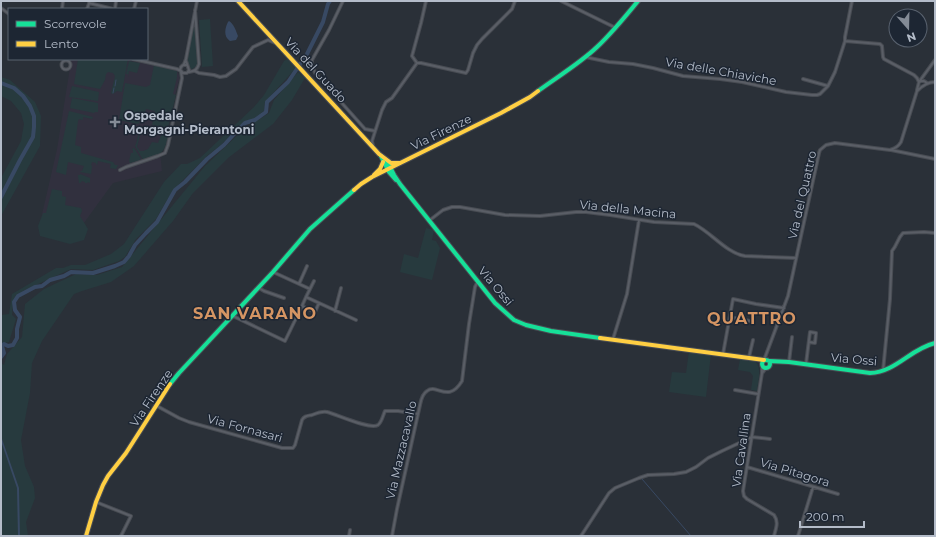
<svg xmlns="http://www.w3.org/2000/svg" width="936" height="537" font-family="Montserrat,sans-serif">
<rect width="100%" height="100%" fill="#2a3038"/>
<path fill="#31303e" d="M69 59H125L177 71 180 77 160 151 162 171 113 183 81 227 40 223 57 149 71 61Z"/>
<path fill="#273a3e" d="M195 19 197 62V66L192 69H191L187 61Z
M210 19 213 66 202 67 199 20Z
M78 59 91 60 92 59H128L122 92 117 91 113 94 111 93 115 76 113 73 108 72 106 74 105 80 100 89 74 84Z
M287 59 296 68 265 102 264 111 254 119 243 122 221 145 207 156 180 183 167 200 156 219 136 239 125 257 119 261 93 270 71 269 23 291 13 303 12 315 16 319 9 342 1 344V315L9 314 12 294 56 268H63L71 265H85L111 254 124 244 164 182 181 164H187L200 158 254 107 264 95 284 61Z
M129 61 140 63 137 73 129 71 128 77V74H126Z
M154 65 177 71V77L173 94 176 95 167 131H162L163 127 152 125 155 111 146 109 142 121H138L140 122 138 124 119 120 125 83 146 87 150 85Z
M298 72 305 78 292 100 273 124 228 158 193 193 173 221 134 266 111 282 82 291 74 294 42 341 32 363 30 393 21 440 25 466 34 487 35 498 26 522 28 536H1V363L4 365 7 354 22 337 25 304 44 289 76 274 97 275 122 267 205 166 243 130 269 113 274 100Z
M1 77 10 80 35 102 41 116 40 146 1 216V178L21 141 24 124 21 113 11 101 1 96Z
M72 86 99 92 98 101 69 97Z
M72 98 98 103V112H95L94 113 70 108Z
M69 111 93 117 92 119 83 117V120L79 119 78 121 75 145 81 147V153L113 162 115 165H118L116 169 110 168 111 164 98 161 97 165 96 164V163L92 162 91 165 92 166 91 174 80 172 81 171H82L84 166 68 162 66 175 56 172Z
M139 133 140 134 137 147 140 151H143L148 149 152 142 158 143 162 133 167 134 168 136C164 156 160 154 143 160L135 146 136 144Z
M134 148 136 151 141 159 138 161 130 163 129 161 131 153H133V151L132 149Z
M80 174 90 178V183L88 182 87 183H85V182L82 181 80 183H79L78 175H80Z
M52 189 62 191V196L66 197 65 205 81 208 82 211 80 216 88 229 84 240 70 244 40 236 38 226 43 213H46Z
M426 228 434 230 432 240 436 241 440 248 432 280 400 272 404 254 418 258Z
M689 351 711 354 706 397 669 392 672 372 686 373Z
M740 359 756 362C762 370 758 381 757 391L751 390 753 376 750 372 738 370Z"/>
<path fill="#384963" d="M229 21C234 24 236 31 238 36L236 40 230 41C223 36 225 28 228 22Z
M1 436 19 488 20 536H18L17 488 1 441Z"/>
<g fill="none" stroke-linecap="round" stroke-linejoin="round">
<path stroke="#384963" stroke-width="1" d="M115 86 116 80
M113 93 114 88
M642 479 691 536"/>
<path stroke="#384963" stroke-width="4" d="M1 83 14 88 23 96 30 106 34 116V127L33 137 20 160 1 197
M1 357 4 353 2 346 4 344 8 346 13 345 17 338V329L20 317 15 310 14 302 18 296 35 287 42 286 50 280 64 276 71 272 93 273 115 266 124 262 129 256 135 245 146 233 157 222 175 190 185 182 207 159 224 145 236 132 245 123 255 120 266 112 267 102 288 82 307 54 323 22 328 4 330 1"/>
<g stroke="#484c53" stroke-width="4">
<path id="street" d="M343 1 329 30 312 60V65L315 73 365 129 375 131
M561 1 616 28
M852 1 845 37V41L880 44 882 46 883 57 884 59 914 75 917 78 919 82 921 81H924L927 83
M89 3 113 9
M1 8 9 14
M62 9 63 1
M87 9 90 1
M115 9 116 1
M134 9 136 1
M585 57 609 62 633 64 653 68 683 76 720 79 742 82 786 92 812 95H817L820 94 828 86
M133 59 177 69 181 71
M61.5 65a4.5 4.5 0 1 1 9 0a4.5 4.5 0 1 1-9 0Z
M186 61 189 70 187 73H183L180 70 181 67 183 65H187
M417 63 412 56 421 23 426 1
M184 64 186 59 197 1
M195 71 199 73 214 75 220 77 226 76 236 69 253 47 268 40 275 43
M189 72C195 71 197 70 199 64L195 10
M803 79 828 86 835 72 845 41
M917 90 919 82 935 60
M373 146 372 141 382 110 386 102 392 98 417 63H421L466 73 468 70 473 53 477 45 482 39 512 9 515 1
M891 150 935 159
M120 170 126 167 158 156 165 153 168 145 182 78 181 72
M430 220 443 210 452 207H460L505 215 540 216 576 212H586L610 215 654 222 694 224C711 232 726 253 745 256L796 258
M273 272 310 289 314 281
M299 284 307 266
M259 288 264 291 284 298
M310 289 306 297 356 320
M306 297 302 306 315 312 319 303
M335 311 341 288
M233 316 285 341 302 306
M730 317 750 321
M613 339 627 294 639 220
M723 354 733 299 756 304 784 308
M749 357 753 340
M764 360 788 296 819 153 820 150 826 145 835 143 890 150C895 148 898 147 901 142L917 91C922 86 927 82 935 82
M789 362 792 337
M806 364 810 332 816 333 815 343 809 342
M762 366V373L743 491 744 496 747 499 774 515C779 522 776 528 774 536
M883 371 890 299 892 251C898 244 897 239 903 233L924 232 935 233
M763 372 766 368
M735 390 758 394
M157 406 179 418 189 422 282 448H293L295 445 302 420C304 416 307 416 312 415 317 413 322 411 327 412 338 415 370 430 378 425 382 422 383 415 385 411H398L418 414
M747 467 838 494
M96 502 131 516 121 536
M349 536 350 530
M392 536 397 509 420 405C421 400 422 394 427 391 437 383 448 404 462 381L469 324 475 287 478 281
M581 536 609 493 615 488 639 478 648 475 674 474 686 472 696 467 708 458 722 451 752 437 770 439
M798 536 813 487"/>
</g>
<g stroke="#484c53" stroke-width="6">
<path id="fast" d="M538 91C557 77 579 64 597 47 612 33 625 17 638 1
M381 156 389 172 396 180
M387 161 394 175 400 184 495 303 514 320 526 325 551 331 600 338
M762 364a4 4 0 1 1 8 0a4 4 0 1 1-8 0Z
M769 361 789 362 870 373C896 372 910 349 935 343
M170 384 179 373 273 272 310 229 354 190"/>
</g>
<g stroke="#484c53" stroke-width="6">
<path id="slow" d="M238 1 379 154 391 163H400
M374 175 380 169 383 162
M354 190 361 184 372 177 501 113 530 97 538 91
M600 338 764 360
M86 536 96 502 103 485 108 476 126 453 170 384"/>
</g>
<use href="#street" stroke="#5a5e66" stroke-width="2"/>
<use href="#fast" stroke="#16e098" stroke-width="4"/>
<use href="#slow" stroke="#ffcf43" stroke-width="4"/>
</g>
<path fill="#848b96" stroke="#1d2633" stroke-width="1.5" d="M113 116h4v4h4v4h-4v4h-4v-4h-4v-4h4z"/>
<g text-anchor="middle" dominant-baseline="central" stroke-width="3" stroke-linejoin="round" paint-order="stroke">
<g font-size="12" fill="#b4bcc9" stroke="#1d2633">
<text transform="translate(316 70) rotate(47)">Via del Guado</text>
<text transform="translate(721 71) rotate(10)">Via delle Chiaviche</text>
<text transform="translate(441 132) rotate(-26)">Via Firenze</text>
<text transform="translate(802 195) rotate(-77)">Via del Quattro</text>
<text transform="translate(628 209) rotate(6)">Via della Macina</text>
<text transform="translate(496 286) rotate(50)">Via Ossi</text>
<text transform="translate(854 359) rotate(5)">Via Ossi</text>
<text transform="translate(151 398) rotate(-56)">Via Firenze</text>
<text transform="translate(245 428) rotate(15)">Via Fornasari</text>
<text transform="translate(401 450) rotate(-77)">Via Mazzacavallo</text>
<text transform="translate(741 450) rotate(-82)">Via Cavallina</text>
<text transform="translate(795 472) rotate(17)">Via Pitagora</text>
</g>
<g font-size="12" font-weight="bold" fill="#b4bcc9" stroke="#1d2633" text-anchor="start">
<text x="124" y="115">Ospedale<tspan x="124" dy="14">Morgagni-Pierantoni</tspan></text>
</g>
<g font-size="16" font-weight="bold" letter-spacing="1" fill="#d59563" stroke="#1d2633">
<text x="255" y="313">SAN VARANO</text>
<text x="752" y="318">QUATTRO</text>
</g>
</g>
<rect width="936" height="537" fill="none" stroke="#b4bcc9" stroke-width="4"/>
<rect x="8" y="8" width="140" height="52" fill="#1d2633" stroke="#59626f"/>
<rect x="16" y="21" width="20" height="6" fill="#16e098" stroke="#59626f"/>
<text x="44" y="28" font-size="12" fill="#b4bcc9">Scorrevole</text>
<rect x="16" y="41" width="20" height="6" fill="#ffcf43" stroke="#59626f"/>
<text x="44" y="48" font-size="12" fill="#b4bcc9">Lento</text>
<g transform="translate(908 28) rotate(160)"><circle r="19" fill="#1d2633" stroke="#59626f"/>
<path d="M0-3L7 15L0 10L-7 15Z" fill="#848b96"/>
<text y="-6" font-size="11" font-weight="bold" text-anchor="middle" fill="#b4bcc9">N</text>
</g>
<path d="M800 521v6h64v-6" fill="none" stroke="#b4bcc9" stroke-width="2"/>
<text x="806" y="521" font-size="12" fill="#b4bcc9" stroke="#1d2633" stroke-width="3" paint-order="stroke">200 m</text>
</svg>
